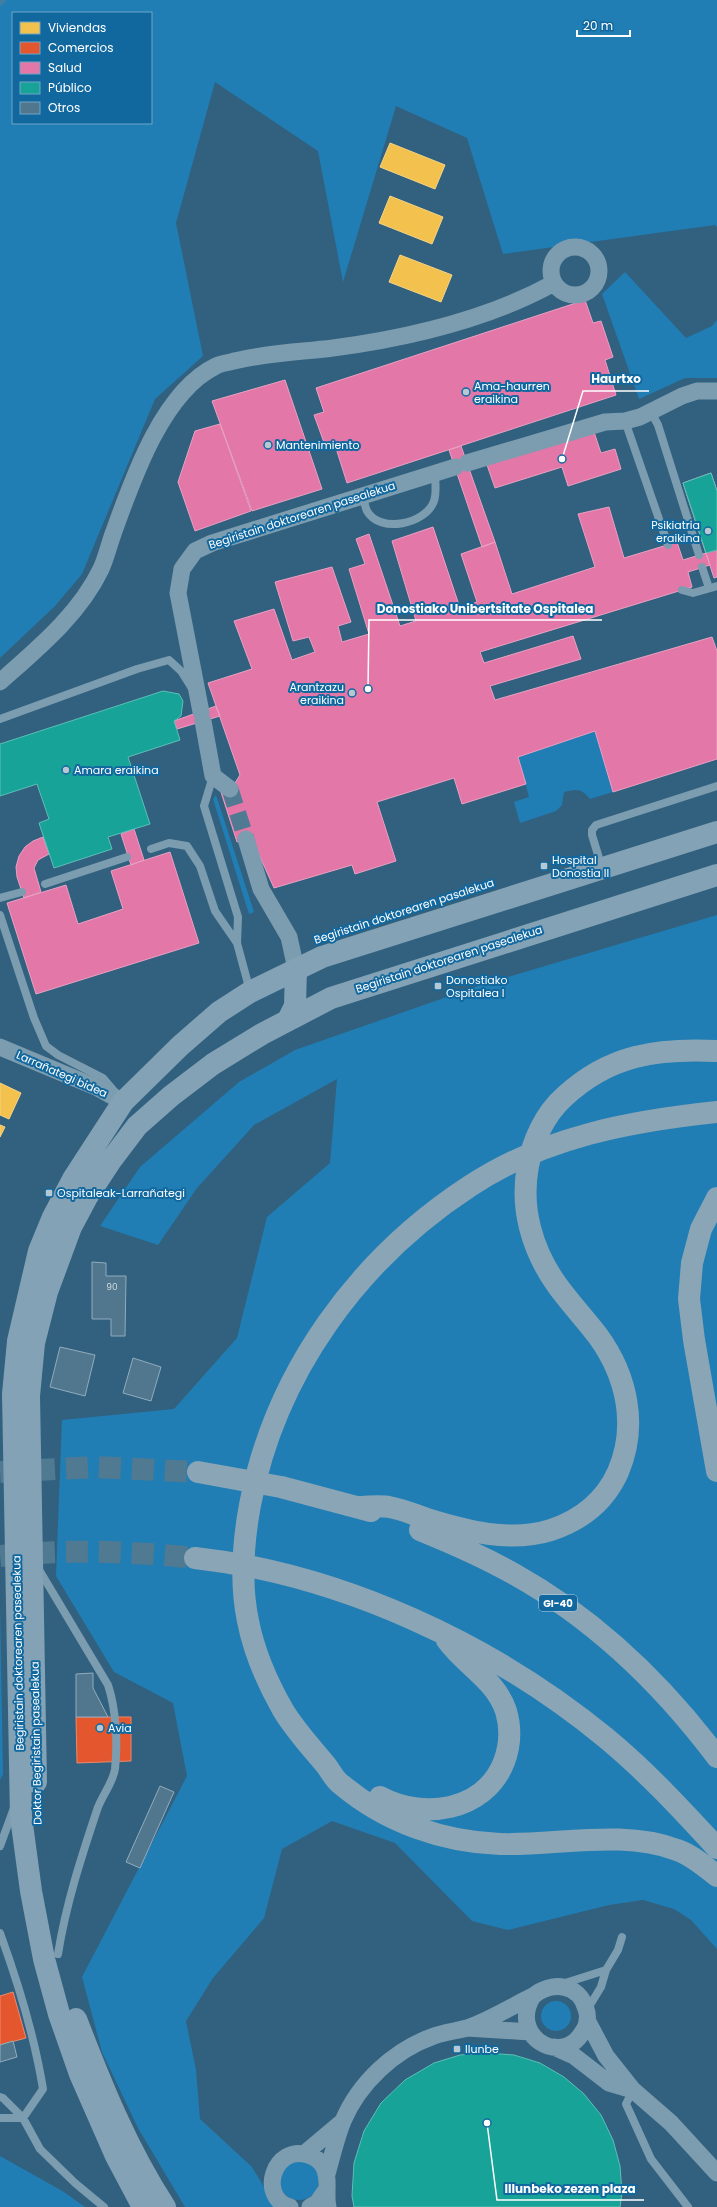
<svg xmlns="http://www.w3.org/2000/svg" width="717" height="2207" font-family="Poppins,sans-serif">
<rect width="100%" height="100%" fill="#31617f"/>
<path fill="#217eb4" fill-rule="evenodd" d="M0 0H717V227L715 225 503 254 467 138 396 106 343 282 318 151 215 82 176 223 203 356 155 399 82 574 55 606 0 658ZM13 13H151V123H13Z
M625 272 686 338 712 326 717 320V378H685L639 399 602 294Z
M595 731 613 792 590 799C581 788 577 789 564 792L562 805 556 811 520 823 514 802 529 797 518 757Z
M216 795 254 912 249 914 213 799Z
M717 915V1949L691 1920 674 1909 643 1900 609 1905 508 1930 472 1921 395 1843 332 1821 282 1849 264 1918 213 1978 186 2021 196 2070 200 2119 252 2167 276 2207H185L138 2128 102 2052 82 1977 187 1776 173 1703 114 1672 56 1576 62 1420 174 1409 237 1338 267 1217 330 1163 337 1079 254 1125 197 1188 158 1245 100 1226 140 1167 239 1082 295 1050 484 984Z
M0 1607 3 1774 0 1780Z
M541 2016a15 15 0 1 1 30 0a15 15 0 1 1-30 0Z
M0 2156 64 2192 85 2207H0Z
M279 2180a20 20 0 1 1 40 0a20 20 0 1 1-40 0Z"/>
<path fill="#f2c14e" stroke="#f6d483" d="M390 143 445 165 435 189 380 167Z
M390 196 443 217 432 244 379 223Z
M400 255 452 275 441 302 389 282Z
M0 1083 21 1093 9 1119 0 1115Z
M0 1125 5 1127 0 1137Z"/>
<path fill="#e4572e" stroke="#ec896d" d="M76 1717H131V1761L77 1763Z
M13 1992 26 2038 0 2045V1996Z"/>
<path fill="#e377a8" stroke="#eba0c2" d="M585 300 593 323 601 321 613 357 605 360 616 395 347 483 335 445 326 448 314 415 324 412 316 388Z
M285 380 322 489 252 511 212 401Z
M220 424 251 511 195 531 178 482 195 431Z
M594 432 601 453 615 449 621 469 568 486 562 467 495 488 487 465Z
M461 446 495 542 482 547 449 450Z
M711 473 717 491V577L714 578 683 483Z
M609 507 624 558 677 542 683 560 706 553 710 565 688 572 692 587 480 652 484 663 573 636 581 659 490 686 495 700 712 637 717 651V759L613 792 595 731 518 757 526 784 462 804 454 778 377 802 396 861 355 874 352 865 274 888 251 837 237 842 221 792 235 783 240 775 208 683 252 669 234 621 274 609 292 660 315 652 309 637 293 641 275 582 332 567 351 622 338 626 342 642 369 634 349 569 365 564 356 539 369 534 400 626 416 621 392 541 433 527 460 608 477 602 461 554 495 542 512 594 595 567 578 514Z
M216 706 220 716 177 729 174 721Z
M134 829 144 860 131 865 121 834Z
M43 837 49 854 38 860 34 868 41 892 24 898 17 877 16 867 19 856 25 847 33 841Z
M170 852 199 943 36 994 7 903 66 885 78 924 123 909 111 871Z"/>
<path fill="#17a398" stroke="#5dbfb7" d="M711 473 717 491V550L706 553 683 483Z
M163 691 179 694 183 701 181 716 174 721 180 740 128 757 150 824 108 837 112 849 54 868 39 823 49 819 37 784 0 796V744Z
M487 2053 514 2055 540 2063 564 2077 584 2094 601 2115 613 2140 620 2166 622 2193 620 2207H354L352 2196 354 2163 364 2131 381 2103 405 2080 434 2063 460 2055Z"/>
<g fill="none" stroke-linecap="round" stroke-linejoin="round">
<path stroke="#427da2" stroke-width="5.5" d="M0 3 3 0"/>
</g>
<path fill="#51778e" stroke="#91acbd" d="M92 1262 106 1263V1276H126L125 1336H111V1319H92Z
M60 1347 95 1355 85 1396 50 1387Z
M133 1358 161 1367 151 1401 123 1393Z
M93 1673V1688L108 1717H76V1674Z
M160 1786 174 1792 140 1868 126 1862Z
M13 2041 17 2057 0 2062V2045Z"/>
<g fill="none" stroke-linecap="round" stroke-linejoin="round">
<path stroke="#507992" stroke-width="17" stroke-dasharray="17 8" stroke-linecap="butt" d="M230 789 246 839"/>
<path stroke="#507992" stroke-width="22" stroke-dasharray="22 11" stroke-linecap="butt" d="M0 1472 96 1467 198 1472
M0 1556C65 1549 130 1551 195 1558"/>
<path stroke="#7c9caf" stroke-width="8" d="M651 412 658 425 699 555
M625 421 668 545
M363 496C364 500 365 507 367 511 380 534 426 524 434 501 437 492 435 482 435 473
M702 567 709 588
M682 590 693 593 717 586
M0 719 137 669 169 660 181 671 191 687
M213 776 204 806 238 917 237 943 250 991
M151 849 169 843 187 846 200 866 215 911 237 943
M602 868 592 835V830L596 825 717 786
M45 884 127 857
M0 898 22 892
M0 915 34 1018 46 1046 58 1055 103 1078 115 1092
M38 1568 108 1685C116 1709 118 1743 115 1769 113 1783 101 1797 97 1810 81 1858 66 1904 58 1954
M0 1846 14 1808
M0 1933C19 1985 34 2034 43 2089L23 2118H0
M606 1970 618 1950 622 1937
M562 1984 606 1970 601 1987 587 2010
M633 2090 626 2104 651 2159 688 2207
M0 2097 3 2098 23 2118 40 2149 75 2183 104 2207"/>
<path stroke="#7c9caf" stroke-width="17" d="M551 271a24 24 0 1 1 48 0a24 24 0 1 1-48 0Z
M467 463 605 422 625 421 640 417 682 396 697 391H717
M0 682C37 649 79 615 101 569 106 558 109 545 113 534 132 481 162 392 216 366 221 363 228 363 234 361 267 353 300 352 333 348 408 338 487 320 554 283
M201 712 178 593 182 569 195 551 212 543 455 467
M203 721 213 776 230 789
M246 839 261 889 289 937 296 969
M0 1047 98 1088 123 1102
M587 2020 606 2056 633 2090 671 2123 717 2173
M467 2028 530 2032
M554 2047 574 2056 609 2083 633 2090
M304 2154 342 2122
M327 2174C332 2157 336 2138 343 2121 359 2083 394 2050 434 2036 445 2032 456 2031 467 2028 489 2021 512 2006 533 1996 551 1981 579 1983 586 2009 589 2017 587 2026 582 2033 561 2067 508 2036 533 1996
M290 2207C257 2197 274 2144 308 2155 315 2157 321 2161 324 2168 330 2180 325 2194 328 2207
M310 2207 317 2203 326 2190"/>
<path stroke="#83a2b5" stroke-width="22" d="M288 1020 295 1006 296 969
M36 1782 29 1396 34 1343 47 1292 71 1227 87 1197 112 1159 137 1126 171 1096 213 1064 262 1034 331 998 717 875
M76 2019C101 2084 127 2149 165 2207
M143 2207 116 2156 80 2074 59 2014 44 1959 31 1891 21 1817 13 1394 18 1341 39 1251 53 1217 73 1179 123 1102 180 1046 219 1012 250 992 322 957 717 832"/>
<path stroke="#89a5b6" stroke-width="22" d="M717 1112C631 1121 544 1137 470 1186 358 1259 275 1373 250 1505 243 1543 240 1583 248 1621 254 1652 267 1682 283 1710 295 1730 310 1746 325 1764 331 1771 334 1780 342 1785 386 1822 443 1842 500 1844 556 1846 623 1829 677 1850 692 1855 704 1866 717 1876
M717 1198 701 1229 692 1263 689 1299 694 1340 717 1471
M198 1472 281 1487 371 1511
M359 1507C368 1507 380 1505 389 1507 402 1509 415 1515 427 1519 466 1531 510 1543 551 1530 581 1520 605 1501 618 1472 638 1426 627 1376 598 1336 585 1319 570 1303 557 1285 532 1250 520 1208 528 1166 533 1140 545 1114 564 1097 609 1055 657 1048 717 1051
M420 1530C452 1543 484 1557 514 1574 593 1618 662 1684 717 1757
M195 1558C341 1574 493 1645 606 1738 646 1771 682 1810 717 1848
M380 1797C423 1820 484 1812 504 1762 510 1746 511 1728 506 1711 496 1680 465 1665 447 1640"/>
</g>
<g fill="#b7c8d2" stroke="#11689f" stroke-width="1.5">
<circle cx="466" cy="392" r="4"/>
<circle cx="268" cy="445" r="4"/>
<circle cx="708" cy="531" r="4"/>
<circle cx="352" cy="693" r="4"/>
<circle cx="66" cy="770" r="4"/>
<rect x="540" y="862" width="8" height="8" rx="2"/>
<rect x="434" y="982" width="8" height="8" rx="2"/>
<rect x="45" y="1189" width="8" height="8" rx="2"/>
<circle cx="100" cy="1728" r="4"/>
<rect x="453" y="2045" width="8" height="8" rx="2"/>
</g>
<g text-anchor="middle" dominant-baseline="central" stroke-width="4" stroke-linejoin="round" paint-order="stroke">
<g font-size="9" fill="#d4dde3">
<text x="112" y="1287">90</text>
</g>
<rect fill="#11689f" stroke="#b8d2e2" stroke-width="1" x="539" y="1595" width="38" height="16" rx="3"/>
<g font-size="10" font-weight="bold" fill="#fff">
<text x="558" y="1603">GI-40</text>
</g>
<g font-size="11" fill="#fff" stroke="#11689f" text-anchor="start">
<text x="474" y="386">Ama-haurren<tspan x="474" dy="13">eraikina</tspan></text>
<text x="276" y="445">Mantenimiento</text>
<text x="700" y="525" text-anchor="end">Psikiatria<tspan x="700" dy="13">eraikina</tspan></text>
<text x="344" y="687" text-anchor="end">Arantzazu<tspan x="344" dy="13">eraikina</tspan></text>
<text x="74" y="770">Amara eraikina</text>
<text x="552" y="860">Hospital<tspan x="552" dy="13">Donostia II</tspan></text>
<text x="446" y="980">Donostiako<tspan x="446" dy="13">Ospitalea I</tspan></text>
<text x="57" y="1193">Ospitaleak-Larrañategi</text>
<text x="108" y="1728">Avia</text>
<text x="465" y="2049">Ilunbe</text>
</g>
<g font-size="11" fill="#fff" stroke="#11689f">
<text transform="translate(302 515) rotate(-18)">Begiristain doktorearen pasealekua</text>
<text transform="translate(404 911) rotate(-18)">Begiristain doktorearen pasalekua</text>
<text transform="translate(449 959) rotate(-18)">Begiristain doktorearen pasealekua</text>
<text transform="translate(62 1074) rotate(24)">Larrañategi bidea</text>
<text transform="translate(18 1653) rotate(-91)">Begiristain doktorearen pasealekua</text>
<text transform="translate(36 1743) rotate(-91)">Doktor Begiristain pasealekua</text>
</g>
</g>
<path fill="none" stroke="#fff" stroke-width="1.5" d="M562 459L583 391H649M368 689L369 620H602M487 2123L497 2200H644"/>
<g fill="#fff" stroke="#11689f" stroke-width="1.5">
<circle cx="562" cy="459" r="4"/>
<circle cx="368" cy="689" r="4"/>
<circle cx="487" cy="2123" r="4"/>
</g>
<g font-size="12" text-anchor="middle" font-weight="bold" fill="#fff" stroke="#11689f" stroke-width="4" stroke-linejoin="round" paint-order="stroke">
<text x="616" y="383">Haurtxo</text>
<text x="485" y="613">Donostiako Unibertsitate Ospitalea</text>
<text x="570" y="2193">Illunbeko zezen plaza</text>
</g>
<rect x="12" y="12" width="140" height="112" fill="#11689f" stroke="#70a4c5"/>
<rect x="20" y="22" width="20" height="12" fill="#f2c14e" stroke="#70a4c5"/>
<text x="48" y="32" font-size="12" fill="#ffffff">Viviendas</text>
<rect x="20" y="42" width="20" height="12" fill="#e4572e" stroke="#70a4c5"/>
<text x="48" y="52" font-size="12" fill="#ffffff">Comercios</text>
<rect x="20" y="62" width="20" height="12" fill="#e377a8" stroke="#70a4c5"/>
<text x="48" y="72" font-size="12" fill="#ffffff">Salud</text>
<rect x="20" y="82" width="20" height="12" fill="#17a398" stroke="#70a4c5"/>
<text x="48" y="92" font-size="12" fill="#ffffff">Público</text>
<rect x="20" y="102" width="20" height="12" fill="#51778e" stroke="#70a4c5"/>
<text x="48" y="112" font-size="12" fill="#ffffff">Otros</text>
<path d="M577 30v6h53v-6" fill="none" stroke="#ffffff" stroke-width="2"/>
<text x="583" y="30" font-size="12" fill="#ffffff" stroke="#11689f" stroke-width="3" paint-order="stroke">20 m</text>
</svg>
